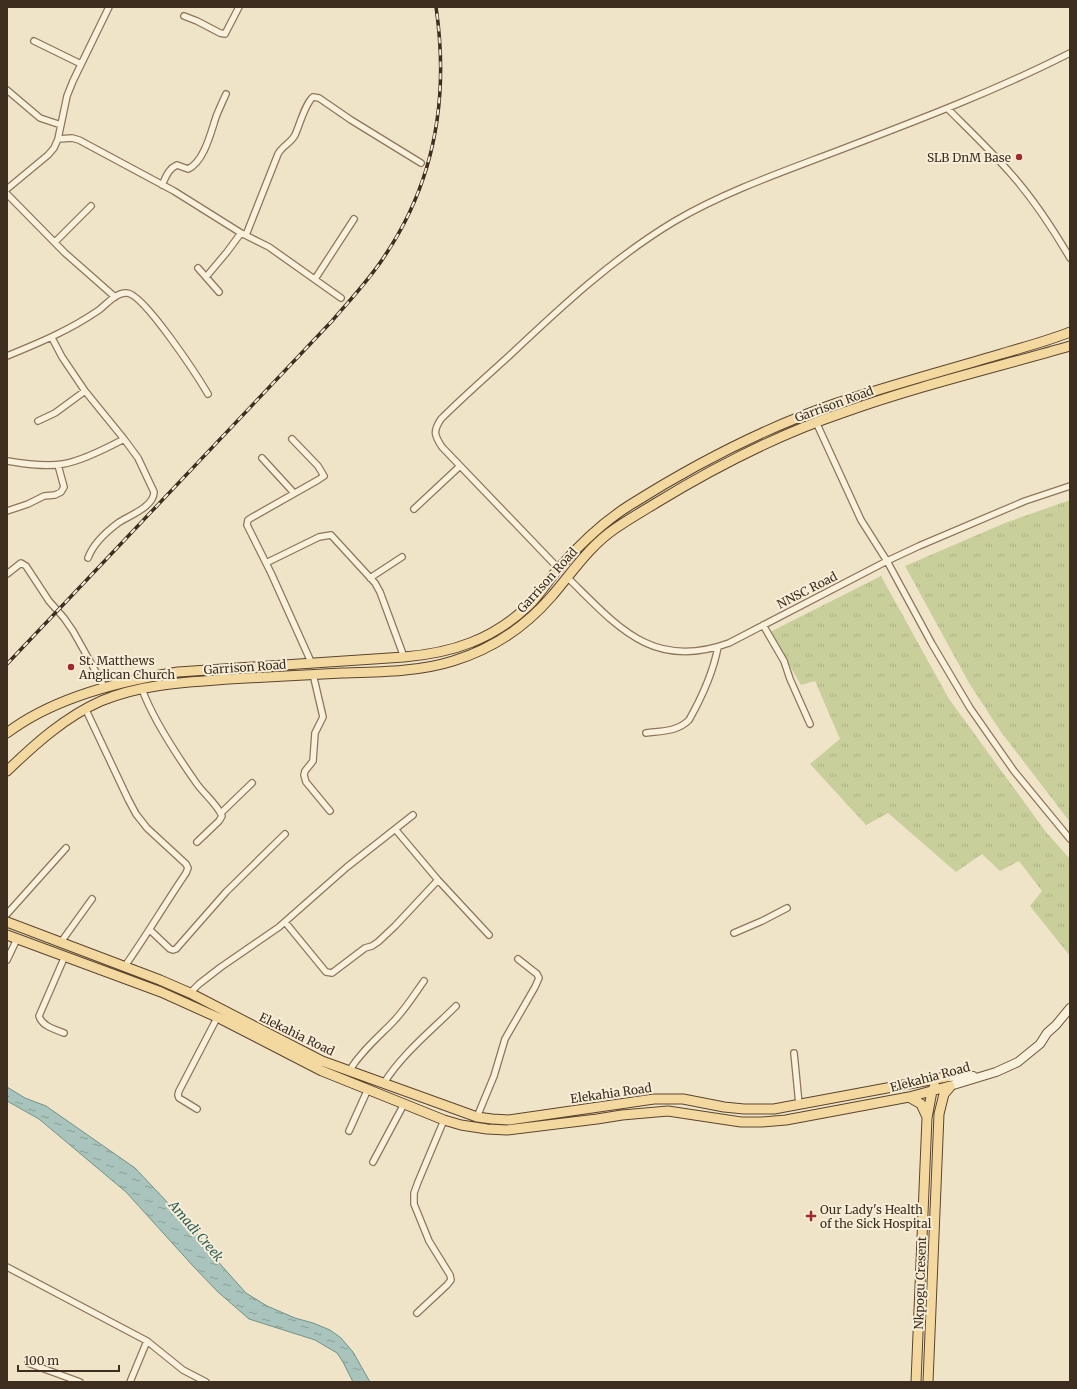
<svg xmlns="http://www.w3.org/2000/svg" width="1077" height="1389" font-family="Merriweather,serif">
<defs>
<pattern id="grass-tufts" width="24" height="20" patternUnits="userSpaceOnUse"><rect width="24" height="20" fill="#c9cf9b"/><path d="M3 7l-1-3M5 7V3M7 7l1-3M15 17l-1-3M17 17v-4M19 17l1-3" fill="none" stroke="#aeb285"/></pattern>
<pattern id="water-ripples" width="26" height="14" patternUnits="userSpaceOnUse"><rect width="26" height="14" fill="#a9c4bc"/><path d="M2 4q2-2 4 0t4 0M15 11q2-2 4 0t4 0" fill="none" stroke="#8ba098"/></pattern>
</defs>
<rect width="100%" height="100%" fill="#f0e4c8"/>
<path fill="url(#grass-tufts)" d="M1070 500V822L1001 732 969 683 905 566 1005 523Z
M881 576 949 699 1046 832 1070 859V956L1030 906 1042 891 1019 861 1000 871 982 854 956 872 888 813 866 825 810 764 840 739 815 681 801 685 770 632Z"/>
<path fill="url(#water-ripples)" stroke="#6f938a" d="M7 1087 25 1098 46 1106 135 1168 201 1238 221 1265 246 1293 267 1306 295 1318 313 1323 330 1330 341 1338 353 1352 370 1382H353L343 1362 337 1353 315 1340 249 1319 218 1292 193 1266 126 1192 39 1119 7 1101Z"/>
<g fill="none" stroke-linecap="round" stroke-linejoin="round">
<g stroke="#8d765c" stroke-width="8">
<path id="street" d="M184 16 197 21 220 33 225 34 239 7
M34 41 81 64
M7 90 40 118 61 125
M948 109C970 131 992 152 1012 175 1034 200 1053 229 1070 258
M58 139 72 138 79 140 174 191 241 233 269 247 341 298
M162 185C166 177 168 169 177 165L188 169C204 162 211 132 216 117 219 109 223 101 226 94
M7 189 48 155 54 148 58 139 67 96 73 81 109 7
M7 194 65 253 115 297
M246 235 278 154C282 146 291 143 295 135 300 124 305 104 313 97L319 98 351 120 421 163
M55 242 91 206
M198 268 219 292
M206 277 227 252 241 233
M315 279 354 219
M52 338 62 357 85 391 124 439 138 458 154 492C154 507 128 516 118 523 106 532 93 544 88 558
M7 356C39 343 70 330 99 310 107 304 116 292 127 293 144 294 198 377 208 394
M38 421 55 413 85 391
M816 422 861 520 887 561 932 644 970 708 1014 771 1070 839
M292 439 318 466 324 476 318 480 251 518 248 520 247 525 271 573 312 664
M262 458 294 493
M7 461C25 464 45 467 63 464 82 461 107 448 124 439
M414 509 460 466
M7 511 28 504 44 496 55 495 61 492 64 487 58 465
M266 563 319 537 331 535 375 583 380 592 404 657
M559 569 442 447C434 435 433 431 441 419 463 397 486 377 509 356 561 307 613 258 675 221 728 190 788 170 845 148 921 119 997 90 1070 53
M7 574 21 563 26 566 49 601 64 618 73 631 105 688
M567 577C617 626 652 671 729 643L887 561 919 546 1025 501 1070 486
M370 578 402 557
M763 625 784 661 790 679 810 724
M313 674 323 717 315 733 313 761 305 771 304 775 306 782 330 811
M142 689C153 720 178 757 197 784 205 795 217 804 222 816L219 821 197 842
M86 710 128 799 136 814 147 828 186 864 188 868 186 873C165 904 146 936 125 966
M646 733C661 731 677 732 689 720 702 697 713 673 718 647
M221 813 252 783
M395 829 438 880 489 935
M7 914 66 848
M285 922 326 972 332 973 365 948 372 946 378 942 395 926 438 880
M150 930 170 949 173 950 176 949 226 892 285 834
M734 933 762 921 787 908
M61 942 92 899
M7 960 17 939
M190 993 199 984 221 967 279 927 347 867 413 815
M64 1033C54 1029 42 1026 39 1016L65 956
M794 1053 799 1104
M349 1071C361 1052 377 1038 392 1023 404 1011 414 995 424 981
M384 1083C402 1054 431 1031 456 1006
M197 1109 179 1098 178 1095 179 1091 217 1018
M477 1117 494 1076 505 1039 535 987 539 978 537 974 518 959
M349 1131 368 1089
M373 1162 404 1104
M7 1267 147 1341 183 1370 206 1382
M417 1313 447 1285 451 1280 450 1275 429 1241 414 1204V1193L418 1182 444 1120
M28 1363 80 1382
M130 1382 147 1341"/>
</g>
<g stroke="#6f573f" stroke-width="10">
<path id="secondary" d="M946 1077 973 1076
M950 1086 996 1072 1018 1062 1040 1044 1047 1033 1056 1025 1070 1008"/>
</g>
<g stroke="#5b4430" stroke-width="11">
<path id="primary" d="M7 733C54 697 120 681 178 672L404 657C452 653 492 640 528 606 540 595 548 580 559 568 580 544 603 522 630 505 695 464 764 428 837 403 891 385 947 370 1001 354 1024 347 1048 341 1070 332
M7 771C35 744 65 717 101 701 141 684 187 682 229 679 267 677 304 675 342 673 379 672 418 672 453 661 492 649 525 627 551 597 572 573 589 546 616 528 629 519 643 511 656 503 715 467 777 435 842 413 917 386 994 368 1070 346
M7 922 160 980 190 993 322 1061 477 1117 492 1119 509 1120 654 1099H683L724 1107 744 1109H774L946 1077
M7 935 161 992 221 1019 322 1071 444 1120 461 1125 487 1129 507 1130 597 1119 622 1115 668 1111 741 1122H762L786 1120 909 1097 950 1086
M909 1097 921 1104 927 1117
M916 1382 927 1118 932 1091 935 1086
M928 1382 939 1114 944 1094 950 1087"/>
</g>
<use href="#street" stroke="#faf1dc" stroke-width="5.5"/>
<use href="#secondary" stroke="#faf1dc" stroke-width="8"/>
<use href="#primary" stroke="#f3d9a0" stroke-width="9"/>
<g stroke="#3d2e20" stroke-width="3.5">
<path id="rail" d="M7 664 332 321C350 300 369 280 384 257 435 182 449 96 436 7"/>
</g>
<use href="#rail" stroke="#f7eed8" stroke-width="2" stroke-dasharray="6" stroke-linecap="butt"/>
</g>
<g fill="#9e2a2b" stroke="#f7eed8" stroke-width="1.5">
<circle cx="1019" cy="157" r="4"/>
<circle cx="71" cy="667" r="4"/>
<path d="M809 1210h4v4h4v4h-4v4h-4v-4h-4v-4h4z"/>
</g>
<g text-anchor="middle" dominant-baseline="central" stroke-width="4" stroke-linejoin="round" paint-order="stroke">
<g font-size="12" fill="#3d2e20" stroke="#f7eed8" text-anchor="start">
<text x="1011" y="157" text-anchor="end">SLB DnM Base</text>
<text x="79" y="660">St. Matthews<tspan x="79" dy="14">Anglican Church</tspan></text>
<text x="820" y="1209">Our Lady's Health<tspan x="820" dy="14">of the Sick Hospital</tspan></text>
</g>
<g font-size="12" fill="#3d2e20" stroke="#f7eed8">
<text transform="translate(834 404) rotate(-20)">Garrison Road</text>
<text transform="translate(547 580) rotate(-48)">Garrison Road</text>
<text transform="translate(807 590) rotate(-27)">NNSC Road</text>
<text transform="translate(245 667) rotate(-4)">Garrison Road</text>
<text transform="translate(297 1034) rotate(26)">Elekahia Road</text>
<text transform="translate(930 1077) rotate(-15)">Elekahia Road</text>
<text transform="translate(611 1093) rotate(-8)">Elekahia Road</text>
<text transform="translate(920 1283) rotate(-88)">Nkpogu Cresent</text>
</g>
<g font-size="13" font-style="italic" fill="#2f5d5a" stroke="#f7eed8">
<text transform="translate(196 1231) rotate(49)">Amadi Creek</text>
</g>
</g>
<rect width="1077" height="1389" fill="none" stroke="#3d2e20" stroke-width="16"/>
<path d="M18 1365v6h101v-6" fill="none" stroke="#3d2e20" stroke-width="2"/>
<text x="24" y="1365" font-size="12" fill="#3d2e20" stroke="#f7eed8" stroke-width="3" paint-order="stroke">100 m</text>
</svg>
